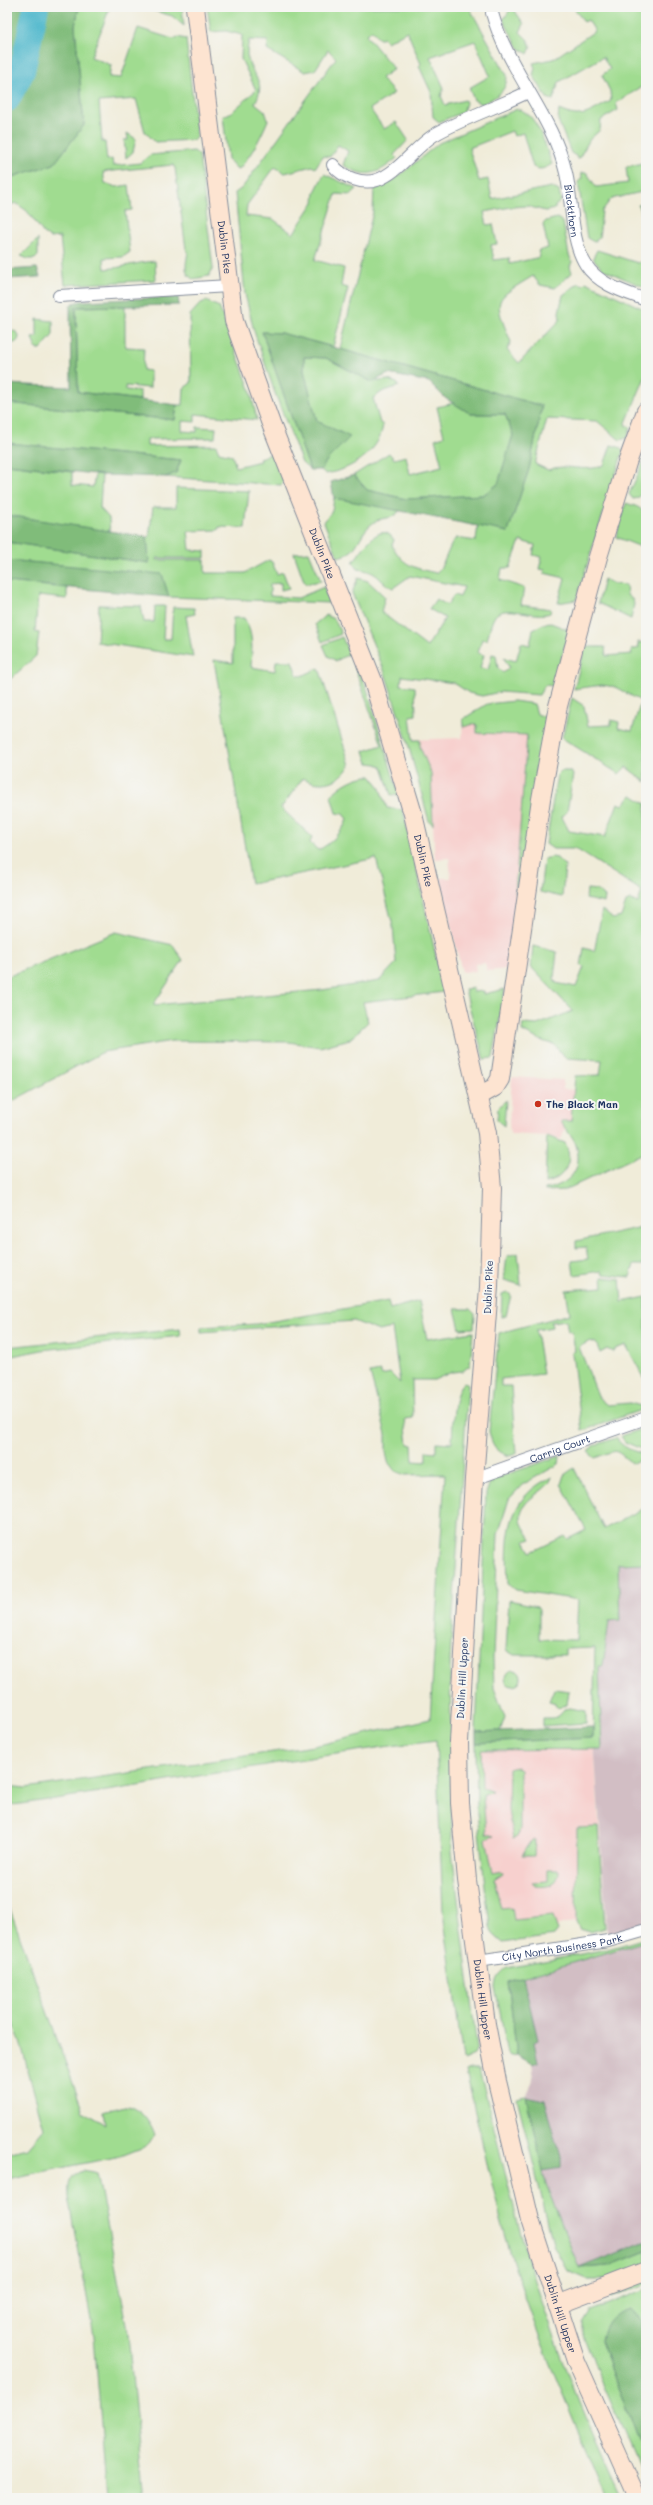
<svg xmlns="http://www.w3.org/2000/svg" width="653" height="2505" font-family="Mali,sans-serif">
<rect width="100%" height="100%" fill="#f6f6f2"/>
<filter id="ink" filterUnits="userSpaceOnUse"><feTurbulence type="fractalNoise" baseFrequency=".025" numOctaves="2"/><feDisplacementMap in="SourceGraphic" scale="8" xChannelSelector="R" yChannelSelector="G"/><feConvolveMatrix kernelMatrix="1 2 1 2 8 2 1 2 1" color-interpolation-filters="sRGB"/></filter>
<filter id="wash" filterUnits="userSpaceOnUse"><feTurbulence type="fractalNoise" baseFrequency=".012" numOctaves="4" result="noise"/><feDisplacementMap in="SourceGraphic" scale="16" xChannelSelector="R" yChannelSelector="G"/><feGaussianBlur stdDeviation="0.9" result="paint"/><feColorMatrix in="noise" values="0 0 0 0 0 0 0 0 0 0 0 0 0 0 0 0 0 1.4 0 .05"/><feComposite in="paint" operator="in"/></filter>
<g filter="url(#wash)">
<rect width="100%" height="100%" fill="#f0ecd9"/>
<path fill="#f7d0ce" d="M463 719 537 720 507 969 487 971 485 963 475 964 476 971 462 972 440 878H451L449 858 435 859 433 825 429 821 407 740 462 738Z
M512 1077 563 1080V1089L574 1090 571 1121H561L565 1130 561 1139 547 1136 510 1134 509 1122Z
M593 1727 605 1928 584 1931 579 1929 576 1922 567 1923 558 1925V1931L554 1936 503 1943 493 1934 490 1927 486 1895 477 1813 476 1732Z"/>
<path fill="#d2bec4" d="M646 1525V1923L607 1934 593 1727 608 1537Z
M646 1941V2241L579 2268 546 2185 526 2096 534 2079 533 2072 532 2064 517 2055 508 1982Z"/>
<path fill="#a0dc90" stroke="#5e8677" d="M79 7H110L91 57 111 65 109 77 121 78 138 28 173 39 178 37 186 39 197 137 193 140 155 142 145 132 136 99 99 102 102 142H105L107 160 112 159 113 166 140 163 150 155 194 151 199 155 213 268 209 276 193 279C182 273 187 261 188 251L186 249 175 168 173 165 103 172 105 183 116 187 129 185 132 210 125 211 130 252 123 257 104 258 105 269C122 268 137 262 155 261L156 280 65 285 60 237 50 238 44 234 27 211 16 203 7 206V181L18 175 54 164 84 125 75 26Z
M141 7H182L184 26 172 16Z
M207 7H298L301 11 314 13 341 7H469L507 75C507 92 496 97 482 104L474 100 469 88 490 76 475 41 430 57 444 88 441 96 445 105 465 100 466 103 463 112 439 122 433 117 431 92 419 66 421 64 407 31 387 42 383 37 379 39 372 30 366 35 394 69 381 78 394 93 370 109 384 129 396 122 408 140 394 155 397 158C378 175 365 179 343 165L348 151 338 145 330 157 323 156 315 168 312 166 285 173 275 167 247 205 246 216 273 219 293 234 314 202 315 192 324 174 357 189 350 195 336 194 315 260 344 268 341 286 348 288 333 347 281 333 262 332 310 470 302 463 275 393 254 331 245 294 235 193 242 188 336 58 328 50 315 70 305 72 267 50 268 41 249 40C248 46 246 54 248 59 253 80 267 80 255 103L265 111 268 120C260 139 252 154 239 169L236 168 228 159 223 116 232 112 256 90 241 59 242 35 226 31 211 32Z
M512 7H519L515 11 524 24 520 32 528 40 531 47 528 54 519 48 503 20Z
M573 7H646V84L616 103 618 110 601 120 600 130 590 139 578 160 576 156 571 153 558 120 559 110C583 121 589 112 611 101L610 91 602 75 610 69 603 57 559 82 553 100 547 98 533 75 535 68 533 63 553 59 595 31 588 20 584 22Z
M517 109C538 113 545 146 552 164 545 168 542 171 533 167L523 133 514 136 512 131 469 148 479 181 488 179 492 199 551 187 559 191 561 201 555 206V209L545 211 527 206 511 207 484 212 487 225 493 224 497 244 491 245 494 260 509 258 510 264 540 257 538 251 548 248 543 224 546 221 557 218 563 222 569 255 572 262 570 266 572 273 555 288 540 285 533 276C494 300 492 297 511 342L507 350 519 363 560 320 559 312 563 295 579 283 583 285 586 282 646 310V375L625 425 631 427 627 438 620 440 597 421 547 419 535 464 548 470C566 462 585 474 604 465L611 445 619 447 623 451 576 600 558 603 565 578 544 573 545 570 539 569 542 557 533 555 535 545 520 541 510 568H502L500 580 524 588 521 605 551 609 550 613C536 619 504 603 495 616 491 622 489 633 487 640L482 639 478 653 484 655 480 668 488 670 492 654 496 655 498 668 503 673 509 667 504 658 516 661 521 643 530 645 533 629 548 622 569 630 554 686 545 685 539 695 500 692 482 696 469 693 454 683 402 676 401 685 415 687 416 715 410 716 413 740H420V747L431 773 433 825 429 821 407 740 384 670 352 593 358 578 368 581 385 597 381 612 427 647 445 618 429 609 436 599 447 605 454 595 460 597 464 587 410 576 393 588C377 581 381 572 358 569L353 562C362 551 380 518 394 540L392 545C403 566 414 568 436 573 446 564 447 548 456 538L476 541 478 525 508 532 529 469 542 406 340 349 373 212 374 189 394 180 439 143Z
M127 133 136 139 133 152 126 158 124 140H128Z
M646 162V191L611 199 602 211 599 238 594 242 587 238 578 182 582 178 581 173H587L596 187 628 183 626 167Z
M646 203V229L643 230 641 210 638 205Z
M38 239V256L35 259H28L21 256Z
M597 250 638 263 646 258V288L602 269 593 258Z
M206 301 219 307 250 389 257 420 195 414V422L182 421V431L197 432V427L216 428 215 438 147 439V446L216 445 219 452 232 455 236 467 260 461 259 458 274 453 285 480 281 485 165 477 176 473 181 460 7 443V403L175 420 177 405H183L184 388 191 383 190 315 201 303Z
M125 306V343L126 347 144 348 143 370 150 371V388L125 386 126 390 140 391V400L78 392 76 307Z
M37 319 53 321V335L41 349H36L32 338 37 337Z
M7 337a6 6 0 1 1 12 0a6 6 0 1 1-12 0Z
M304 357 326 358 372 382 388 380 397 383 399 386 382 392 373 398 380 423 383 425C379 453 352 469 326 474L321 470 327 460 349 437 317 421 304 371Z
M454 403 471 414H505L513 435 498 484 483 495 406 499 367 490 354 475 389 453 394 459 406 456 410 474 442 466 435 439 444 436 437 407Z
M646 457 642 493 638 498 633 499 629 494Z
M7 464 72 472V485L93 487 95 474 102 475 100 508 109 518 110 532 7 515Z
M176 488 249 491 245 528 219 527 218 530 188 531 190 550 205 551V558H157V560H205V573H245L269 560 272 562 277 574 283 572 289 588 281 590V583L270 584V596L298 598 324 587 329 603 169 597 162 575 7 560V542L149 563 147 537H149L153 507H176Z
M334 498 400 510C392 522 383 515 373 523 362 530 358 547 350 552 347 554 342 556 338 557L324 522 332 511Z
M626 503C631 505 640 506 643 512 647 521 646 538 646 549L616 537Z
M309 552 321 581 305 584 294 553Z
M604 579 614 584 626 585 627 595 632 599 634 604 631 619 598 603Z
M7 582 67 588V599L38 596 35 632 39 633 36 656 7 682Z
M99 605 141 606 144 622H154L155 606H165L163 639H171L173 607 194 608 195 614 186 616 193 657 97 642Z
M326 615 335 620 341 634 322 642 315 624Z
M233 618H244C254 634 252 649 251 667L275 671 276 661H292L297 675 302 676 319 668 350 765C340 783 321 788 303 778L281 808 312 837 310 843 318 850C329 845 344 831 347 819L343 814 336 813 331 796C339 785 358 775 371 776L379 786 387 808 403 810 444 992 363 1002 368 1022 350 1039 320 1047 289 1042 172 1041 103 1052 7 1104V977L116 932 173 945 183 960 153 1005 322 990 379 981 396 963 393 926 376 858 251 884 214 660 233 663Z
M342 637 349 654 336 661 328 656 323 645Z
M638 642 646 643V782L626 767 619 774 562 738 572 698 584 706 588 726 611 725V720L619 722 618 728 632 731 641 701 615 687 602 685 574 689 585 647H605L606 656 632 654 631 650 639 648Z
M356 663 367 689 399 795H391L382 767 377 764 368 763 364 751 382 745 354 665Z
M514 701 534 704 537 714 545 717 546 720 525 856 515 893 527 735 477 733V725L474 724 463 727V719L487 704Z
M561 771H571L573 775 567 812 562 817 569 831 605 837 618 803 623 805 632 795 646 804V1152L565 1190 545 1191V1189C570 1185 585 1168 575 1142 572 1135 564 1129 561 1121H571L575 1076 600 1075 602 1060 565 1058 554 1044C544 1043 532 1036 522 1031L523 1024 537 1025 573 1011 531 967 533 946 557 952 554 978 556 983 576 987 584 967 581 966 584 948 594 951 595 948 602 910 613 919 621 917 626 902 631 900 638 903 642 891 576 849H553L546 844 557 775Z
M552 857 557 858 565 866 562 897 540 892 544 859Z
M587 889 597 890 605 897 604 903 586 899Z
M473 988V992L484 991V994L505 989 493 1058 484 1059C478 1035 470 1013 465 989Z
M506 1100 504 1126 497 1120 498 1108Z
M547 1136 565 1143C575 1161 564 1179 545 1183Z
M646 1226V1265H634L630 1277 602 1274V1271L574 1275 572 1261 588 1259 586 1247 576 1248V1241Z
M518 1253 521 1285 504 1280 507 1256Z
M602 1277 620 1279 622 1302 646 1297V1389L644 1378 626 1345 615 1349 613 1352 607 1349 600 1353 596 1343 590 1341 579 1347 599 1398 607 1405 630 1403 641 1406V1410L582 1431 572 1353 575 1351 572 1331 568 1332 566 1320 551 1322 552 1327 536 1330 543 1374 501 1379V1386H511L516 1454 509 1456C495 1451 492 1445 489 1431L499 1333 570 1314 566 1290 603 1287Z
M507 1292 511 1295 506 1316 501 1317 502 1294Z
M388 1301 390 1309 419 1301 427 1339 473 1332 470 1366 462 1371 452 1372 434 1380H412L413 1418 405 1419 408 1444 412 1445 413 1461 426 1462V1451L436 1452V1442L452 1443C453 1429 452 1391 464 1382L468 1385 450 1659 452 1852 477 2048 474 2055 463 2060 443 1912 436 1740C293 1758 150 1786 7 1806V1786L26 1788 314 1746 430 1719 445 1474 405 1475 395 1471 388 1462 386 1452V1434L370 1373 380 1371 382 1375 390 1373 400 1383 392 1328 379 1331 354 1321 201 1332V1327L257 1324Z
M455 1309H470L475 1314 474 1328 460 1329Z
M180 1329 181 1336 42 1350 7 1357V1347Z
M646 1428V1451L625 1442 621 1436Z
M616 1438C623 1448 633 1451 644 1454L645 1457 633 1464C613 1449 620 1448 595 1458L588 1452 593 1446Z
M560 1456 559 1464 522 1485 509 1499 498 1534 493 1657 494 1688 505 1717 500 1731 476 1732 486 1493 490 1482 496 1478Z
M574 1468 604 1529 646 1507V1563L618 1564 620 1620 609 1621 603 1666H599L602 1749 481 1750 482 1788 493 1792 483 1795 486 1834 494 1836 486 1839 493 1873 502 1871 503 1873 494 1879 501 1909 512 1908 514 1920 553 1916 558 1931 554 1936 503 1943 493 1934 490 1927 486 1895 477 1813 476 1743 593 1738 595 1648 565 1649V1655H514L506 1650 509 1600 537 1606 539 1609V1639L576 1640 578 1600 516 1590 508 1584C506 1539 505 1498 552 1477 547 1494 519 1497 521 1519 521 1525 528 1533 531 1539L525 1541 531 1552 565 1536 568 1539 586 1530 561 1484 564 1475Z
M505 1678a8 8 0 1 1 16 0a8 8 0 1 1-16 0Z
M554 1689 569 1691 567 1705 558 1707 556 1703 549 1701Z
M570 1708 586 1711V1723L543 1726V1718C554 1718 559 1719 564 1709Z
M516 1767 520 1769V1830L517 1837 513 1839 508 1810 509 1769Z
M598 1827 605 1928 589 1932 579 1929 576 1922 577 1828Z
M532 1840H535L534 1856H522Z
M548 1870H559C559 1884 549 1888 536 1886L532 1882 548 1881Z
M7 1901 83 2111 105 2124 103 2112C111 2110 118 2107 125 2106 139 2105 152 2125 155 2136L144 2147 121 2156 7 2179V2153L28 2148 44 2129 21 2044 7 2008Z
M646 1938V1941L508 1982 517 2055 510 2056 508 2054 495 1986C496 1977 500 1973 507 1968L608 1949Z
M470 2069H479C493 2123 506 2178 520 2231 546 2323 582 2412 622 2498H607C575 2422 540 2346 515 2268 495 2204 481 2137 466 2071Z
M526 2096 546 2185 579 2268 609 2266 646 2251V2263L606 2279H586L567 2271 554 2247 517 2098Z
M83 2170 97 2173 127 2324 144 2498H107L94 2336 69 2197C68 2183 69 2176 83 2170Z
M646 2280V2284L611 2298 609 2295Z
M646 2289V2368L644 2362 601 2340 646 2463V2483L596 2368 583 2334V2324L591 2311Z"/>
<path fill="#80bc7a" stroke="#4e766c" d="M7 7H79L75 26 84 125 54 164 18 175 7 181Z
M37 268 40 277 7 279V270Z
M178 297 179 305 76 307 78 392 177 405 175 420 7 403V384L71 387 70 307 73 303 81 301Z
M262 332 281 333 340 349 542 406 529 469 508 532 334 498 331 482 354 475 367 490 406 499 483 495 498 484 513 435 505 414H471L445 398 429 382 388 374 372 382 326 358 304 357V371L317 421 350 437 327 460 321 470H310Z
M7 443H8L181 460 176 473 165 477 103 475 7 464Z
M7 515 147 537 149 563 7 542Z
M7 560 162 574 169 597 7 582Z
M593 1727V1738L476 1743V1732Z
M523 1977 538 2040 534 2042 538 2062 532 2064 517 2055 508 1982Z
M526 2096 545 2100 561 2157V2168L543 2171Z
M646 2241V2251L609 2266 579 2268Z
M630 2309 641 2321 646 2368V2463L601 2340C604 2323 613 2313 630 2309Z"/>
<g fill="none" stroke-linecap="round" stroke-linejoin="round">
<path stroke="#4fb8cc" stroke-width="26" d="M7 99 22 71 36 7"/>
</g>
</g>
<g filter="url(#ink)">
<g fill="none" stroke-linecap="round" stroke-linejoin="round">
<g stroke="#868e9c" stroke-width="14">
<g id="street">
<path id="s1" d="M492 13C508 71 553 116 566 173 573 203 570 240 586 265 599 285 625 292 646 300"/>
<path d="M333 165C342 177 362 185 377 180 399 172 414 148 434 135 463 118 498 107 528 92"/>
<path d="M59 296 229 286"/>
<path id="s2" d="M474 1479 646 1418"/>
<path id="s3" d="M478 1961 608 1941 646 1930"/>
</g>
</g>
<g stroke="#868e9c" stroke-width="20">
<g id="secondary">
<path id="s4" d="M195 7 234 321 271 424 373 681 413 814 487 1133 492 1188 489 1287 474 1479 459 1742 460 1803 467 1880 486 2024 497 2081 530 2220 576 2361 637 2498"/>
<path d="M479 1096 495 1087 500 1079 541 799 558 706 598 557 627 463 646 411"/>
<path d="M557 2305 646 2271"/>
</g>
</g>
<use href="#street" stroke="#fff" stroke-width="12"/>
<use href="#secondary" stroke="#fde4d1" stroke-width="18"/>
</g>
</g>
<circle fill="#c8321e" stroke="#f6f6f2" stroke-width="1.5" cx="538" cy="1104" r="4"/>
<g text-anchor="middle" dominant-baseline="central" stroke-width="4" stroke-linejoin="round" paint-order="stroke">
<g font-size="10" fill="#1b2f5e" stroke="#f6f6f2">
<text stroke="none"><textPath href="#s1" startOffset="215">Blackthorn</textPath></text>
<text stroke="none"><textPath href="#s4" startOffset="242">Dublin Pike</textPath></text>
<text stroke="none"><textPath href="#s4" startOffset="565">Dublin Pike</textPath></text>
<text stroke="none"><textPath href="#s4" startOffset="889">Dublin Pike</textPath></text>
<text transform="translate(488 1287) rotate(-88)">Dublin Pike</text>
<text stroke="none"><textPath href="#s2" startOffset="91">Carrig Court</textPath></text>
<text transform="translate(462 1678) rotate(-87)">Dublin Hill Upper</text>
<text stroke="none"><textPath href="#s3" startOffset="85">City North Business Park</textPath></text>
<text stroke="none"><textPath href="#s4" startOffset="2038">Dublin Hill Upper</textPath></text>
<text stroke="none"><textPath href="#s4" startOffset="2362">Dublin Hill Upper</textPath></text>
</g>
<g font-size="10" font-weight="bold" fill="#1b2f5e" stroke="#f6f6f2" text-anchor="start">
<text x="546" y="1104">The Black Man</text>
</g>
</g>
<rect width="653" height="2505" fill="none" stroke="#f6f6f2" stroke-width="24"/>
</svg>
